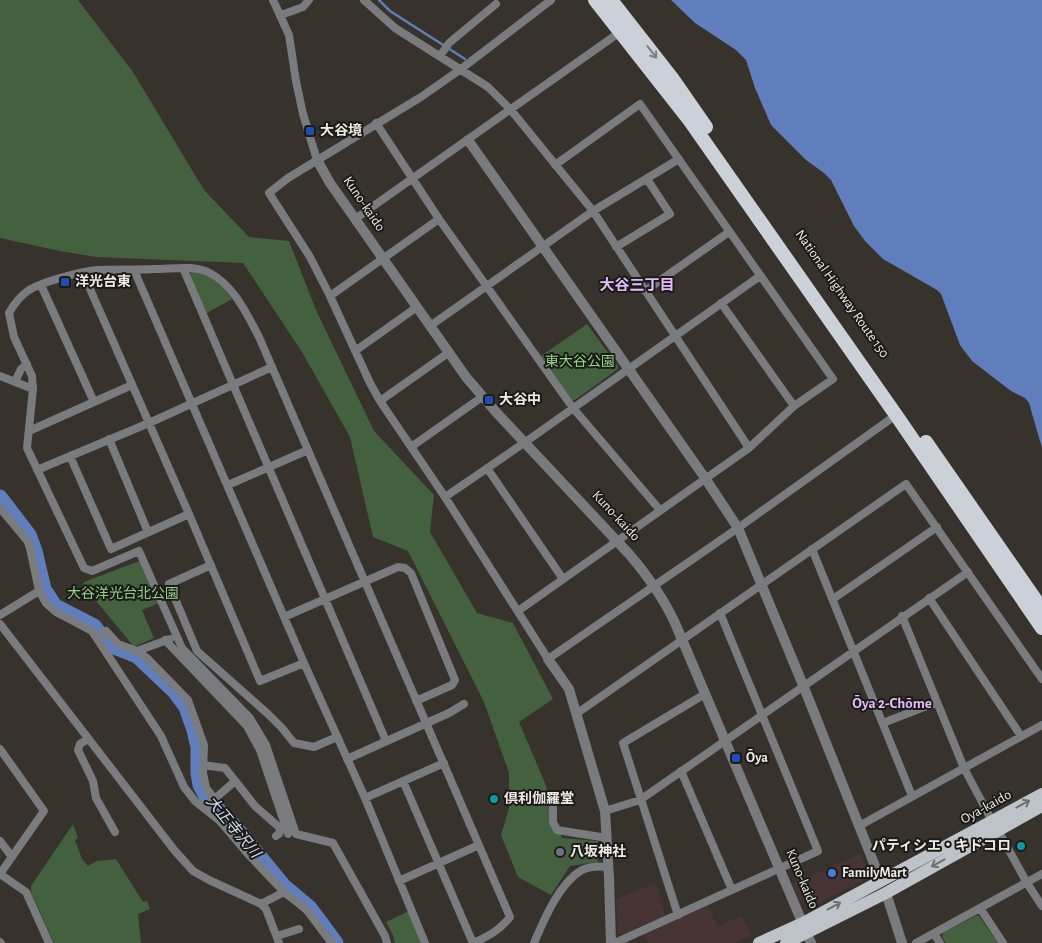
<svg xmlns="http://www.w3.org/2000/svg" width="1042" height="943" font-family="'Alegreya Sans','Noto Sans JP',sans-serif">
<rect width="100%" height="100%" fill="#37322b"/>
<path fill="#493435" d="M861 854 866 867 862 881 818 904 799 900 792 884Z
M655 883 668 923 708 906 717 926 742 916 751 935 735 943H648L641 926 622 935 618 933 616 899Z"/>
<path fill="#43603f" d="M0 0H78L133 72 204 190 249 237 289 241 316 310 374 431 434 495 430 532 477 613 513 623 553 699 519 722 545 783 562 838 598 841V862L570 866 551 895 518 877 501 835 509 808V773L484 702 408 551 373 537 350 437 302 352 243 263 96 257 60 251 0 238Z
M191 272C210 273 221 284 232 299L205 314 189 276Z
M587 324 618 366V369L575 400H572L541 356Z
M139 561 159 603 142 610 154 638 134 647 83 585 84 582Z
M73 824 78 838 75 840 82 859 88 866 97 861 116 859 143 902 147 901 150 909 138 914 141 943H54L31 892V886Z
M409 911 421 943H395L393 935 386 922Z
M977 915 980 917 998 943H946L942 937 943 933Z"/>
<path fill="#5f7ebb" d="M671 0H1042V448L1029 403 1025 398 1011 391 972 361 960 345 941 294 937 290 883 259 865 241 854 226 831 180 824 173 806 160 771 125 755 88 746 60 736 50 695 23Z"/>
<g fill="none" stroke-linecap="round" stroke-linejoin="round">
<path stroke="#5f7ebb" stroke-width="2.5" d="M379 0 390 11 465 59"/>
<path stroke="#5f7ebb" stroke-width="15" d="M0 497 29 535 35 551 44 589 55 606 94 626 109 645 137 656 174 691 186 707 194 730 198 747V773L200 785 207 798 238 830 284 886 310 908 336 943"/>
<path stroke="#797b7f" stroke-width="8" d="M273 0 289 35 296 81 303 114 317 160
M364 0 395 28 488 87 511 110 593 211 749 448
M551 0 461 69 421 97 288 178 269 193 310 257 330 296 370 383 380 401 445 497 548 659 738 528 896 415
M281 15 303 7 309 0
M440 56 449 43 496 4
M376 123 439 219 573 408 660 510
M355 219 623 30
M616 247 670 214 647 179
M183 268 386 741
M134 270 304 663 365 798 425 943
M83 273 189 514 260 681 304 663
M41 285 94 402
M645 291 729 232
M330 296 439 219
M721 303 794 406
M430 326 593 211 679 159
M355 351 417 307
M0 376 33 389
M15 382 21 369 27 364
M380 401 448 353
M29 431 132 385
M109 439 148 532
M411 447 482 397
M70 456 111 549 189 514
M487 468 563 579
M37 470 149 423 272 367
M228 485 308 450
M445 497 524 443 760 276
M0 508 29 543 39 591 46 603 56 612 92 631 161 736 184 787 195 801 219 820 247 853 284 892 261 904
M812 549 912 796
M211 565 169 584 197 651 268 714 282 728 294 743 314 747 337 737
M929 598 1021 736
M833 599 937 527
M518 611 749 448 794 406 833 379 640 104 555 165
M0 615 39 591
M902 616 964 768 992 821
M284 617 398 567 405 568 411 573 455 680 452 685 416 701
M0 624 175 851 193 871 209 880 261 904 266 909 279 943
M97 638 106 631 118 644 137 651 147 658 188 700 204 745 203 773 206 788 214 798
M165 640 247 726 260 750 288 834
M137 651 170 639
M576 714 906 484 1042 679
M883 723 937 702
M88 739 80 744 78 750 93 781 96 798 115 832
M0 749 44 811 0 874
M347 759 449 713 464 704
M203 765 225 768 255 806 280 828 279 834 276 836
M681 771 732 890
M403 781 473 943
M365 798 444 763
M553 807V822L557 830 607 838
M204 808 234 782
M605 811 640 800 968 572
M859 826 1042 725
M998 830 1027 883 1042 906
M0 841 12 857
M0 874 26 892 49 943
M399 881 479 845
M284 892 306 909 332 943
M980 908 1003 943
M678 915 623 743 705 694
M934 934 940 943
M277 936 299 929
M0 942 1 943
M387 943 385 936 333 843 296 834 266 745 250 718 182 648 139 551 92 571 84 568 27 448 33 389 32 376 14 337 9 313C14 304 20 296 29 290 42 282 82 271 98 270 117 269 136 270 155 269 171 269 193 265 208 272 233 284 247 314 259 337L510 917C500 930 489 936 473 943
M534 943C544 920 559 883 582 870 590 866 600 866 609 867
M615 943 818 851 720 613
M916 943 1042 874"/>
<path stroke="#797b7f" stroke-width="10" d="M468 140 705 478 738 528 803 685 881 881
M317 160 330 183 466 377 496 412 629 554C647 575 663 597 675 623L811 943
M548 659 569 689 605 811 609 878 611 943
M886 893 902 943"/>
<path stroke="#bec3ca" stroke-width="12" d="M759 943 803 923 1042 794
M786 943 886 893 1042 806"/>
<path stroke="#ccd1d9" stroke-width="14" d="M595 0 690 121 896 415 1042 628
M611 0 672 78 706 127
M926 442 1042 609"/>
</g>
<defs><path id="oneway-shaft" d="M-6 0H5M1.5-3L5.5 0L1.5 3" fill="none" stroke-width="1.6" stroke-linecap="round" stroke-linejoin="round" transform="scale(1.25)"/></defs>
<use stroke="#7d7f82" href="#oneway-shaft" transform="translate(652 52) rotate(52)"/>
<g stroke="#6d6e70">
<use href="#oneway-shaft" transform="translate(1023 804) rotate(-29)"/>
<use href="#oneway-shaft" transform="translate(938 863) rotate(151)"/>
<use href="#oneway-shaft" transform="translate(834 906) rotate(-28)"/>
</g>
<g fill="#1a4fb4" stroke="#1c1a17" stroke-width="2">
<rect x="305" y="126" width="10" height="10" rx="2.5"/>
<rect x="60" y="277" width="10" height="10" rx="2.5"/>
<rect x="484" y="395" width="10" height="10" rx="2.5"/>
<rect x="731" y="753" width="10" height="10" rx="2.5"/>
</g>
<g fill="#0f9aa8" stroke="#1c1a17" stroke-width="2">
<circle cx="494" cy="799" r="5"/>
<circle cx="1021" cy="846" r="5"/>
</g>
<circle fill="#6b7280" stroke="#1c1a17" stroke-width="2" cx="560" cy="852" r="5"/>
<circle fill="#3f7fe0" stroke="#1c1a17" stroke-width="2" cx="832" cy="873" r="5"/>
<g text-anchor="middle" dominant-baseline="central" stroke-width="4" stroke-linejoin="round" paint-order="stroke">
<g font-size="14" font-weight="bold" fill="#efece8" stroke="#1c1a17" text-anchor="start">
<text x="320" y="131">大谷境</text>
<text x="75" y="282">洋光台東</text>
<text x="499" y="400">大谷中</text>
<text x="746" y="758">Ōya</text>
<text x="504" y="799">倶利伽羅堂</text>
<text x="1011" y="846" text-anchor="end">パティシエ・キドコロ</text>
<text x="570" y="852">八坂神社</text>
<text x="842" y="873">FamilyMart</text>
</g>
<g font-size="14" fill="#efece8" stroke="#1c1a17">
<text transform="translate(364 204) rotate(56)">Kuno-kaido</text>
<text transform="translate(842 294) rotate(55)">National Highway Route 150</text>
<text transform="translate(616 516) rotate(47)">Kuno-kaido</text>
<text transform="translate(986 807) rotate(-29)">Oya-kaido</text>
<text transform="translate(802 879) rotate(67)">Kuno-kaido</text>
</g>
<g font-size="14" fill="#90d585" stroke="#1c1a17">
<text x="580" y="362">東大谷公園</text>
<text x="123" y="594">大谷洋光台北公園</text>
</g>
<g font-size="15" font-weight="bold" fill="#e4bbfd" stroke="#1c1a17">
<text x="637" y="285">大谷三丁目</text>
<text x="892" y="703">Ōya 2-Chōme</text>
</g>
<g font-size="15" font-style="italic" fill="#d4ddef" stroke="#1c1a17">
<text transform="translate(233 827) rotate(50)">大正寺沢川</text>
</g>
</g>
</svg>
